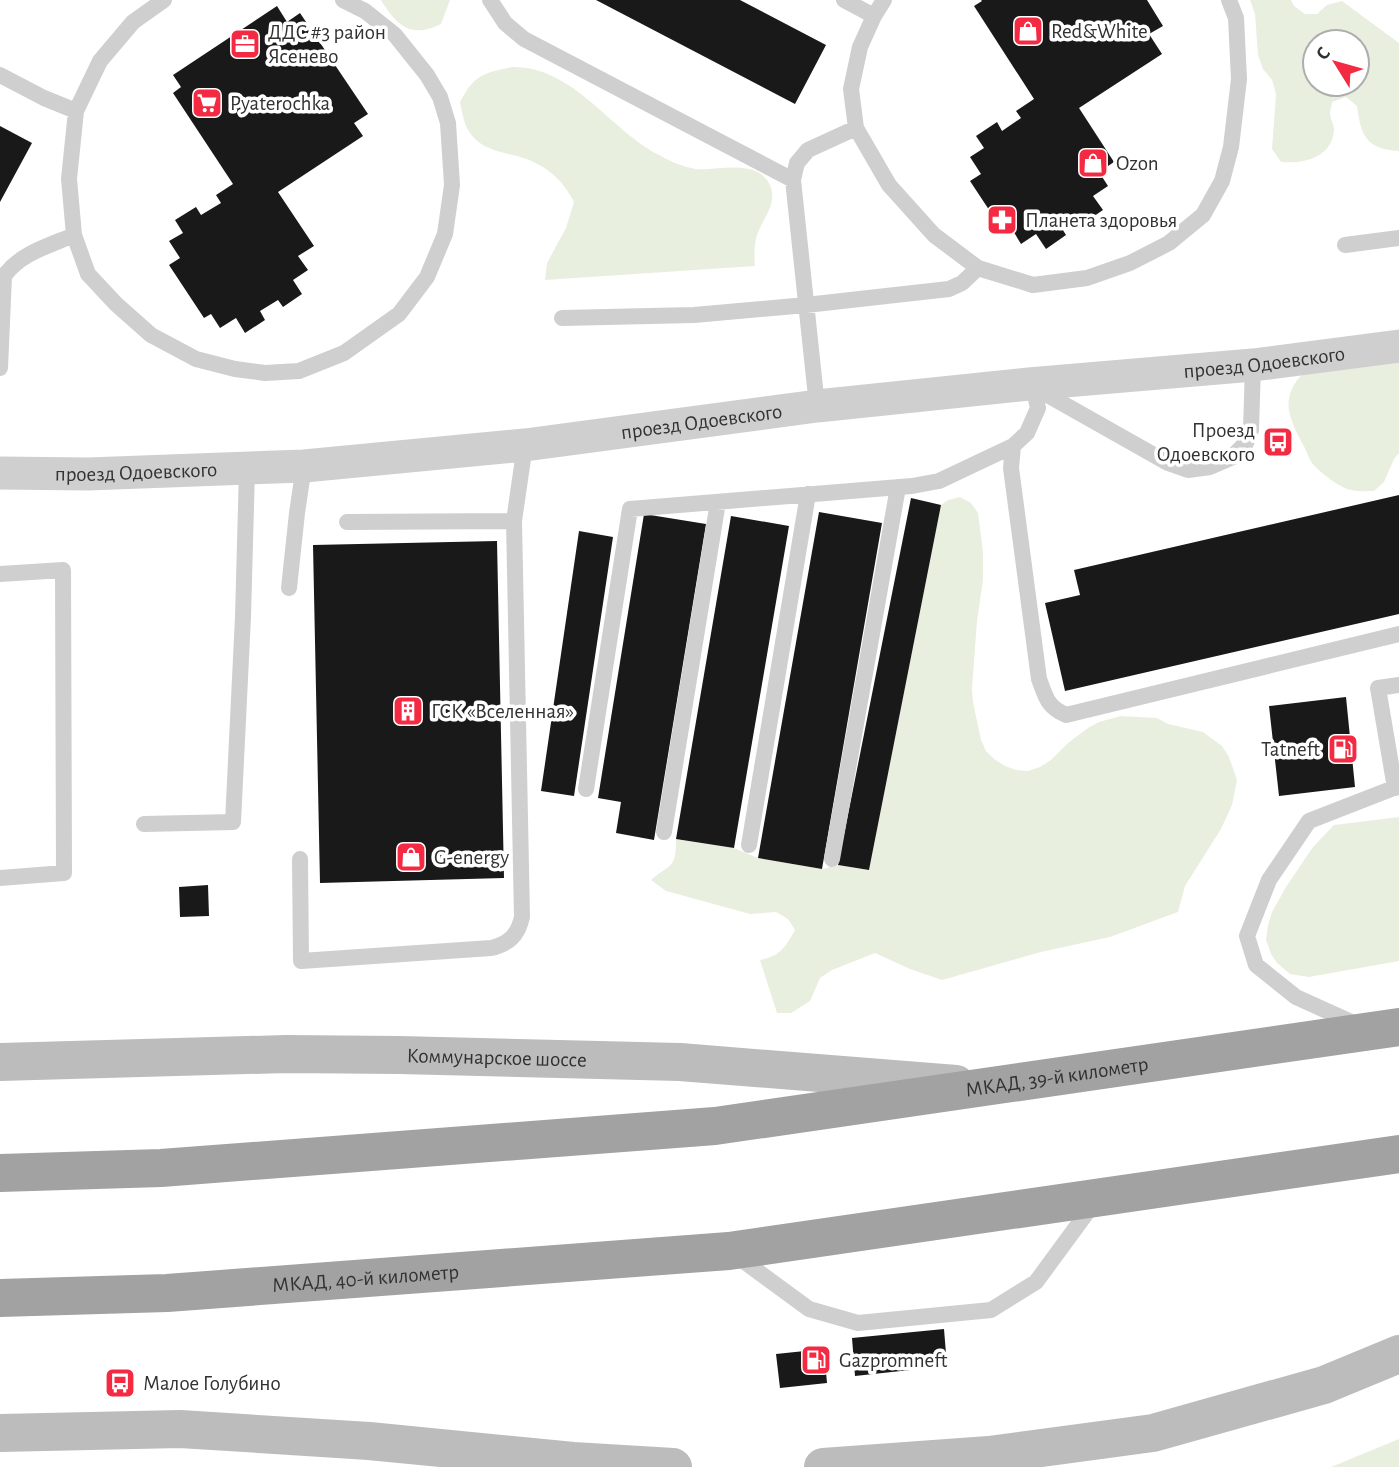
<svg xmlns="http://www.w3.org/2000/svg" width="1399" height="1467" font-family="'Alegreya Sans',sans-serif">
<rect width="100%" height="100%" fill="#fff"/>
<path fill="#e9efdf" fill-rule="evenodd" d="M381 0H450L441 24C411 39 397 26 381 0Z
M1250 0H1291L1294 6 1305 14H1317L1327 5 1342 1 1399 43V151C1366 149 1361 136 1357 106L1346 97 1332 102C1332 106 1330 110 1330 113 1330 119 1334 124 1334 130 1332 158 1303 164 1281 162L1272 149 1276 94 1272 80 1263 69 1258 55 1255 14ZM1315 42H1357V84H1315Z
M512 67C574 66 610 131 661 156 671 162 684 167 696 169 719 171 757 158 770 185 778 204 763 218 757 235 754 245 754 256 755 266L545 280 547 263 566 228 574 202C562 178 543 163 517 156 500 152 481 149 470 133 464 125 462 112 460 102 474 75 483 73 512 67Z
M1399 358V453L1394 459 1384 482 1374 491C1366 491 1355 492 1347 489 1338 486 1317 470 1312 463 1308 457 1306 449 1302 443 1288 416 1280 398 1303 373Z
M960 497 971 503 978 513 983 552V580L977 621 972 689 973 702 981 740 986 751 994 759 1005 766 1016 770 1028 771 1040 767 1051 760 1068 743 1088 728 1099 722 1121 716 1157 718 1168 724 1203 732 1222 746 1229 757 1237 780 1232 805 1221 829 1185 886 1178 912 1110 937 1041 952 942 980 910 969 875 953 832 970 820 978 810 1001 791 1013H777L760 960C780 956 785 948 795 930L788 919 776 912 750 914 666 891 651 880C671 863 676 869 676 839L734 848 758 858 822 869 838 865 869 870 941 505 948 500Z
M1399 817V961L1309 977 1290 974 1277 963 1271 954 1266 940 1268 925 1272 912 1286 887 1313 847 1334 825Z
M1399 1439V1467H1331Z"/>
<path fill="#191919" d="M596 0H740L826 45 795 104Z
M981 0H1147L1163 26 1149 34 1162 54 1079 108 1114 162 1099 172 1108 186 1093 196 1103 210 1084 223 1079 215 1061 227 1066 235 1046 249 1036 234 1021 244 1012 229 1005 234 970 181 981 174 970 157 984 148 976 136 997 122 1002 131 1021 118 1016 111 1034 99 974 6 982 1Z
M277 6 287 22 300 13 368 114 354 123 363 136 278 192 314 246 298 256 308 270 293 280 302 294 283 307 278 300 260 311 265 320 245 333 236 318 220 328 211 314 204 318 169 265 180 258 169 241 183 233 175 220 196 207 201 215 221 203 216 195 233 184 173 93 181 87 173 75Z
M0 126 32 143 0 202Z
M1399 495V614L1065 691 1045 603 1080 595 1074 570Z
M911 498 941 505 869 870 838 865Z
M819 512 882 523 822 869 758 858Z
M644 514 706 524 654 840 616 833 621 802 598 798Z
M731 516 789 526 734 848 676 839Z
M579 531 613 537 574 796 541 791Z
M497 541 504 878 320 883 313 545Z
M1346 697 1355 787 1279 796 1269 706Z
M208 885 209 916 180 917 179 887Z
M944 1329 947 1366 855 1376 852 1338Z
M824 1349 827 1383 780 1388 776 1354Z"/>
<g fill="none" stroke-linecap="round" stroke-linejoin="round">
<path stroke="#cfcfcf" stroke-width="16" d="M490 0 505 23 524 39 793 180
M844 0 874 16
M884 0 874 16 860 47 851 89 856 128 889 185 934 235 978 268 1033 285 1087 278 1130 263 1169 243 1203 215 1222 181 1231 147 1239 79 1236 18 1229 0
M0 75 44 98 76 111 69 179 74 235C48 246 21 253 4 276L0 368
M76 111 100 61 133 22 164 0
M74 235 88 274 116 304 151 335 196 359 235 369 265 373 299 371 344 353 399 314 427 277 445 234 452 185 448 123 440 97 427 75 395 35 365 11 343 0
M1345 245 1399 238
M562 318 694 315 806 305 949 289 962 283 978 268
M1037 389 1168 463 1188 470 1210 467 1231 458 1246 443 1251 430 1253 365
M817 406 793 180 797 163 808 150 856 128
M1013 446 1011 468 1039 679C1046 697 1047 707 1066 715L1399 634
M347 522 514 521
M0 574 63 570 64 873 0 878
M289 588 297 513 304 466
M1395 788 1378 688 1399 685
M586 789 630 509 912 486 939 481 1013 446 1027 433 1038 408 1035 395 1029 384
M144 824 233 822 243 617 247 469
M664 832 718 502
M749 845 808 494
M300 859 301 961 491 948C509 944 518 935 522 917L514 521 525 445
M832 859 898 487
M1358 1025 1296 997 1256 965 1247 936 1269 880 1309 821 1399 786
M734 1254 809 1309 858 1323 991 1310 1036 1282 1094 1203"/>
<path stroke="#cfcfcf" stroke-width="33" id="s1" d="M0 473 88 474 304 466 525 445 817 406 1029 384 1253 365 1399 346"/>
<g stroke="#bcbcbc" stroke-width="38">
<path id="s2" d="M0 1062 286 1054 399 1055 680 1062 956 1084"/>
<path d="M0 1433 180 1429 369 1441 573 1461 673 1467"/>
<path d="M823 1467 989 1455 1153 1433 1324 1385 1399 1354"/>
</g>
<g stroke="#a2a2a2" stroke-width="38">
<path id="s3" d="M0 1173 161 1168 715 1126 1399 1027"/>
<path id="s4" d="M0 1298 167 1293 729 1251 1399 1154"/>
</g>
</g>
<defs>
<g id="shop-square" transform="scale(1.575)"><rect x="-9" y="-9" width="18" height="18" rx="4" fill="#f32a42" stroke="#fff"/><path d="M-5-2.5h2.3a2.7 3.5 0 0 1 5.4 0H5L5.5 6h-11ZM-1.5-2.5h3a1.5 2.3 0 0 0-3 0Z" fill="#fff"/></g>
<g id="office-square" transform="scale(1.575)"><rect x="-9" y="-9" width="18" height="18" rx="4" fill="#f32a42" stroke="#fff"/><path d="M-6-3h4V-5.5h4V-3h4V5H-6ZM-1-4.5V-3h2v-1.5ZM-6 0V1H6V0Z" fill="#fff"/></g>
<g id="supermarket-square" transform="scale(1.575)"><rect x="-9" y="-9" width="18" height="18" rx="4" fill="#f32a42" stroke="#fff"/><path d="M-6-5.5h2.5l.6 2H6L4.5 2H-2.5L-4.4-4H-6ZM-1.5 3.2a1.3 1.3 0 1 0 .1 0ZM3 3.2a1.3 1.3 0 1 0 .1 0Z" fill="#fff"/></g>
<g id="pharmacy-square" transform="scale(1.575)"><rect x="-9" y="-9" width="18" height="18" rx="4" fill="#f32a42" stroke="#fff"/><path d="M-2-6h4v4h4v4h-4v4h-4v-4h-4v-4h4Z" fill="#fff"/></g>
<g id="bus-square" transform="scale(1.575)"><rect x="-9" y="-9" width="18" height="18" rx="4" fill="#f32a42" stroke="#fff"/><path d="M-5-6H5V4H4V6H2V4H-2V6H-4V4H-5ZM-3.5-4V0h7V-4ZM-3.5 1.2v1.5H-2V1.2ZM2 1.2v1.5H3.5V1.2Z" fill="#fff"/></g>
<g id="building-square" transform="scale(1.575)"><rect x="-9" y="-9" width="18" height="18" rx="4" fill="#f32a42" stroke="#fff"/><path d="M-4-6H4V6H1V3H-1V6H-4ZM-2.5-4.3h1.7v1.8h-1.7ZM.8-4.3h1.7v1.8H.8ZM-2.5-1h1.7V.8h-1.7ZM.8-1h1.7V.8H.8Z" fill="#fff"/></g>
<g id="fuel-square" transform="scale(1.575)"><rect x="-9" y="-9" width="18" height="18" rx="4" fill="#f32a42" stroke="#fff"/><path d="M-5.5-6h7V0h2V4h1.3V-2.5L3-4.5l.8-.8L6-3V5H2.5V1h-1V6h-7ZM-4.2-4.7v3.2H.2V-4.7Z" fill="#fff"/></g>
</defs>
<g fill-rule="evenodd">
<use href="#shop-square" x="1028" y="31"/>
<use href="#office-square" x="245" y="44"/>
<use href="#supermarket-square" x="207" y="103"/>
<use href="#shop-square" x="1093" y="163"/>
<use href="#pharmacy-square" x="1002" y="220"/>
<use href="#bus-square" x="1278" y="442"/>
<use href="#building-square" x="408" y="711"/>
<use href="#fuel-square" x="1343" y="749"/>
<use href="#shop-square" x="411" y="857"/>
<use href="#fuel-square" x="816" y="1360"/>
<use href="#bus-square" x="120" y="1383"/>
</g>
<g text-anchor="middle" dominant-baseline="central" stroke-width="7" stroke-linejoin="round" paint-order="stroke">
<g font-size="21" fill="#323232" stroke="#fff" text-anchor="start">
<text x="1051" y="31">Red&amp;White</text>
<text x="268" y="32">ДДС #3 район<tspan x="268" dy="24">Ясенево</tspan></text>
<text x="230" y="103">Pyaterochka</text>
<text x="1116" y="163">Ozon</text>
<text x="1025" y="220">Планета здоровья</text>
<text x="1255" y="430" text-anchor="end">Проезд<tspan x="1255" dy="24">Одоевского</tspan></text>
<text x="431" y="711">ГСК «Вселенная»</text>
<text x="1320" y="749" text-anchor="end">Tatneft</text>
<text x="434" y="857">G-energy</text>
<text x="839" y="1360">Gazpromneft</text>
<text x="143" y="1383">Малое Голубино</text>
</g>
<g font-size="21" fill="#323232" stroke="#fff">
<text stroke="none"><textPath href="#s1" startOffset="1270">проезд Одоевского</textPath></text>
<text stroke="none"><textPath href="#s1" startOffset="704">проезд Одоевского</textPath></text>
<text stroke="none"><textPath href="#s1" startOffset="136">проезд Одоевского</textPath></text>
<text stroke="none"><textPath href="#s2" startOffset="497">Коммунарское шоссе</textPath></text>
<text stroke="none"><textPath href="#s3" startOffset="1062">МКАД, 39-й километр</textPath></text>
<text stroke="none"><textPath href="#s4" startOffset="366">МКАД, 40-й километр</textPath></text>
</g>
</g>
<g transform="translate(1336 63) rotate(307)"><circle r="33" fill="#ffffff" stroke="#adadad" stroke-width="2"/>
<path d="M0-5L12 26L0 18L-12 26Z" fill="#f32a42"/>
<text y="-10" font-size="19" font-weight="bold" text-anchor="middle" fill="#323232">С</text>
</g>
</svg>
